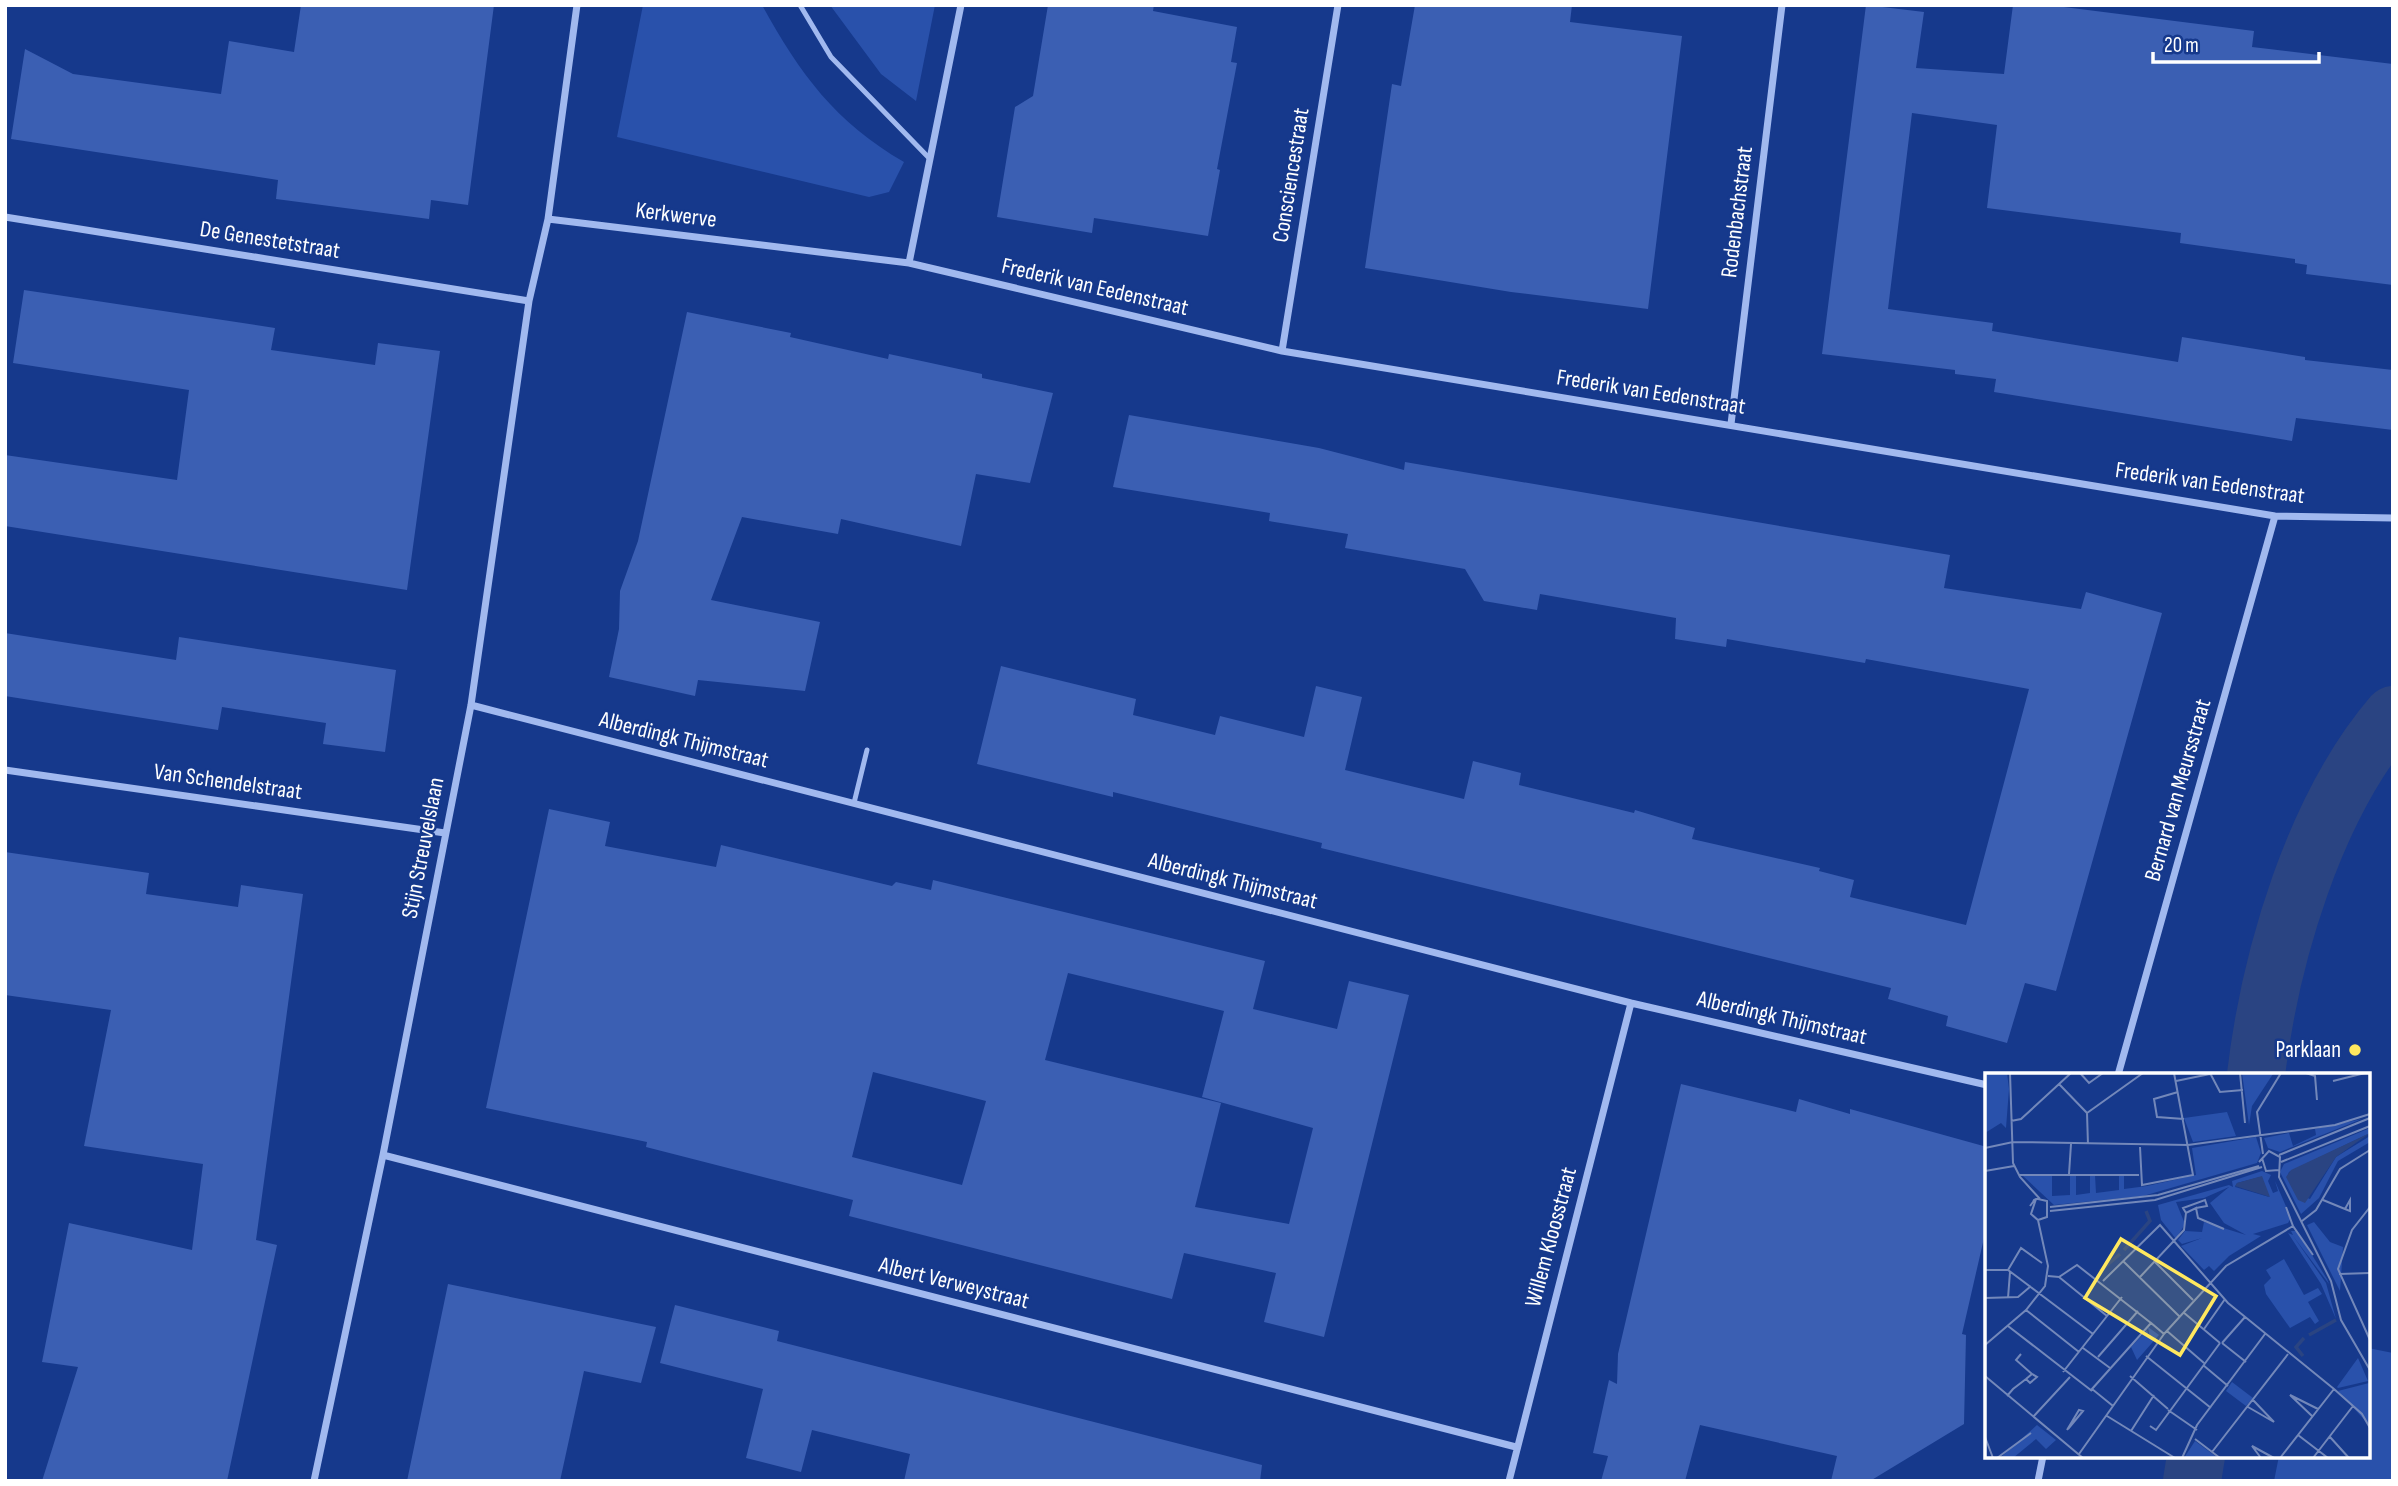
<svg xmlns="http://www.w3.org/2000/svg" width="2398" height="1486" font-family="'Sofia Sans Condensed',sans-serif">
<rect width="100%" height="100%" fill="#16398c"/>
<path fill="#2951ab" d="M643 5H762C800 74 835 122 904 162L889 192 869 197 617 137Z
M830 5H935L916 101 881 74Z
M2368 1348 2393 1353V1481H2274L2279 1456H2368Z"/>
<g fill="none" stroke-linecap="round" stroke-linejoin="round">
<path stroke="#2a4482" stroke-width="58" d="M2256 1075C2270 957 2314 807 2393 715
M2192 1481 2196 1456"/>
</g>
<path fill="#3b5fb3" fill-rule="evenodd" d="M301 5H494L468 205 431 200 429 219 276 199 278 180 11 139 25 49 73 74 221 94 229 41 294 52Z
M1048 5H1154L1153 11 1237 27 1231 62 1237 63 1217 169 1220 170 1208 236 1094 218 1092 233 997 217 1015 107 1033 96Z
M1415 5H1572L1570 22 1682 36 1648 309 1511 292 1365 268 1392 84 1401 86Z
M1866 5 1924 12 1916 68 2004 74 2013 5H2048L2254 31 2252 47 2393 64V285L2306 274 2307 265 2295 263V259L2180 243 2181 233 1987 208 1997 125 1912 113 1888 309 1993 323 1992 331 2178 362 2182 337 2305 357V360L2393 370V430L2296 418 2292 441 1994 392 1996 379 1955 374V370L1822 354Z
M24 290 275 328 271 350 375 365 378 343 440 351 407 590 5 526V455L177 480 189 390 13 363Z
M687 312 791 333 790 337 888 359 889 354 982 374V378L1053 393 1030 483 976 474 961 546 841 519 838 534 742 517 711 600 820 622 805 691 698 680 695 696 609 677 619 629 620 591 638 541Z
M1129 415 1319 448 1404 470 1405 462 1950 555 1944 588 2081 609 2086 592 2162 613 2056 991 2025 983 2007 1043 1946 1026 1948 1016 1888 999 1891 988 1321 848 1322 843 1113 792V797L977 764 1001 666 1136 699 1133 715 1215 735 1220 716 1304 737 1316 686 1362 697 1345 770 1464 799 1473 761 1521 773 1519 785 1634 813 1635 810 1695 828 1692 839 1820 868 1819 871 1854 880 1850 897 1966 925 2029 689 1866 659 1865 663 1727 639 1726 647 1675 639 1676 618 1540 594 1537 610 1484 601 1465 569 1345 548 1348 534 1269 521 1270 513 1113 487Z
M5 633 176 660 179 637 396 670 385 752 323 744 326 723 222 707 218 730 5 696Z
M549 809 610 822 605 846 716 867 721 845 892 886 896 882 931 890 933 880 1265 961 1253 1009 1337 1029 1349 981 1409 995 1324 1337 1264 1322 1276 1273 1184 1253 1172 1299 849 1216 853 1200 646 1147 647 1142 486 1108ZM1068 973 1224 1011 1202 1097 1313 1128 1289 1224 1195 1207 1221 1103 1045 1060ZM873 1072 986 1101 962 1185 852 1157Z
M5 852 149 873 146 894 238 907 241 885 303 894 256 1240 277 1245 227 1481H42L78 1367 42 1362 69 1223 192 1250 203 1164 84 1146 111 1010 5 995Z
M1681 1084 1796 1112 1799 1099 1850 1114V1109L1987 1147V1225L1962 1334 1966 1335 1964 1424 1870 1481H1831L1837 1456 1700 1425 1685 1481H1601L1608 1456 1593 1453 1609 1380 1617 1384 1618 1354Z
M448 1284 656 1327 641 1383 584 1371 560 1481H407Z
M675 1305 779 1331 777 1341 1262 1465 1260 1481H904L910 1454 812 1430 801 1472 746 1458 763 1389 660 1363Z"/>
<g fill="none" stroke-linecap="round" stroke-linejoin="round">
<path stroke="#a1b9ef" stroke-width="5" d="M800 5 831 57 930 159
M854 803 867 750"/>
<path stroke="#a1b9ef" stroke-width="7" d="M577 5 548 219 909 263 961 5
M5 217 529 301
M909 263 1282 351 2275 516 2393 518
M1282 351 1338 5
M1731 424 1782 5
M471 705 1631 1003 1987 1085
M5 770 445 833
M2118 1075 2275 516
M383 1155 1516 1447
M314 1481 383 1155 471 705 529 301 548 219
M1509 1481 1631 1003
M2038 1481 2043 1456"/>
</g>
<circle fill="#ffe85f" stroke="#16398c" stroke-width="2.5" cx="2355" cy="1050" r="7"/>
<g text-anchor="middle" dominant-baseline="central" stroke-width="5" stroke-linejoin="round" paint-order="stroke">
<g font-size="23" fill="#fff" stroke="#16398c">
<text transform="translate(1291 175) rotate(-81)">Consciencestraat</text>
<text transform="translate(1737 212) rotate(-83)">Rodenbachstraat</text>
<text transform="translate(676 215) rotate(7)">Kerkwerve</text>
<text transform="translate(270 240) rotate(9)">De Genestetstraat</text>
<text transform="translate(1095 287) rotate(13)">Frederik van Eedenstraat</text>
<text transform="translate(1651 392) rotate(9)">Frederik van Eedenstraat</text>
<text transform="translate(2210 483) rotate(8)">Frederik van Eedenstraat</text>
<text transform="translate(684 740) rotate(14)">Alberdingk Thijmstraat</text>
<text transform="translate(228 782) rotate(8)">Van Schendelstraat</text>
<text transform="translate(2178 790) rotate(-74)">Bernard van Meursstraat</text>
<text transform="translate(423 848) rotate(-79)">Stijn Streuvelslaan</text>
<text transform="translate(1233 881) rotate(14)">Alberdingk Thijmstraat</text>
<text transform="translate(1782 1018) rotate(13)">Alberdingk Thijmstraat</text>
<text transform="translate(1551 1237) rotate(-75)">Willem Kloosstraat</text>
<text transform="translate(954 1283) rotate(14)">Albert Verweystraat</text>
</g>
<g font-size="23" fill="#fff" stroke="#16398c" text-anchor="end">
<text x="2341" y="1050">Parklaan</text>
</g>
</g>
<g transform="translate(1985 1073)">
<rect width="385" height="385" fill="#16398c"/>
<path d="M0 0H22L24 16 21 55 16 50 0 60ZM257 0 288 1 267 33 264 52ZM242 39 251 63 208 69 199 45ZM377 46 295 79 283 75 279 65 304 60 308 73 331 62 330 56ZM385 55V60L304 99 302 104 311 120 325 126 351 84 385 63V69L353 88 334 125 316 141 295 99 299 91ZM271 64 276 80 272 90 158 123 69 132 38 103 67 102V123L85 122V102H91V122L105 120V102H110L111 120 134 117V102H139V116L162 113 211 102 207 75ZM277 98 286 102 283 108 288 120 293 118 290 108 306 145 303 150 268 161 276 163 244 183 229 198 224 193 219 197 196 173 217 165 197 171 193 167 200 158 217 159 219 149 261 162 239 150 225 130 244 114 219 125 191 129 200 151 191 166 176 147 173 132 244 112 248 114 247 108ZM275 104 284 124 250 114 252 110ZM329 149 345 169 358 174 355 218 322 152ZM306 158H312L342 206 344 211 308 163 341 210 351 246 336 211 303 160 308 162ZM299 186 319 222 333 215 337 221 323 229 334 248 330 251 325 244 305 255 281 221 279 212 286 205 281 197ZM163 254 174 262 152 287 146 274 162 257 165 266ZM373 285 383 308 353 315 352 314ZM247 309 268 325 261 333 241 318ZM384 310 385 313V353L353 318ZM52 352 71 367 61 376 51 366 28 385H15ZM210 368 233 385H199Z" fill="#2951ab" fill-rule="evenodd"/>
<path d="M385 60 351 84 320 130 313 127 301 104 306 97ZM277 103 285 124 250 113 252 110Z" fill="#2a4482"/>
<path fill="none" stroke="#2a4482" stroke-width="3.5" d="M139 177 165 148 161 138M115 198 135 181M324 262 351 247M318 283 311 274 319 265"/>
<path fill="none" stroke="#7388ba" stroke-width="2" d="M25 0 28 90 35 104 55 126M95 0 104 10 118 0M225 0 235 19 258 17M255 0 260 50M321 0 330 3 332 27M191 8 225 1M348 8 380 0M74 11 102 40 103 72M193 19 169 26 172 44 199 46M102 40 158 0M26 48 36 46 86 0M155 74 157 112 208 102 189 0M0 75 28 69 203 72 350 52 385 41M278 81 272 39 296 0M294 82 385 45M277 85 281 98 294 97M274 89 284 78 295 84 294 104 346 208 356 247 385 297M296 89 385 53M0 98 29 93M84 101 86 71M34 102H154M338 127 360 136 365 138V127L360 136M45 133 48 129 49 127 51 126H53L62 128V144L53 147 46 141 51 126M65 134 173 122 274 93M301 134 308 153 328 182M385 134 367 157 353 196 385 267M211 135 222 133 220 127 198 135 201 140 211 135 213 145 239 156M65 138 170 127 277 94M317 148 331 137 355 96 385 77M138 188 194 243M170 189 208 227M0 197H23L108 261M23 197 36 175 57 190M354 201 385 200M63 203 74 204 92 192 166 250M74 204 122 243M155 204 199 157 201 140M118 208 175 152 243 230 349 316 377 341 385 355M0 225 33 224 46 213M23 225 25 199M41 237 94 279M198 239 235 270M23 253 107 318M219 256 240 226M182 258 219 290M179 261 241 193 308 153M237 270 260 244M237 270 261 289M0 272 41 237 60 213 63 193 53 147M98 275 125 295M36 281 31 287 47 301M161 283 226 335M113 284 153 238M218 292 243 313M78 299 137 224M0 303 98 385M145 303 183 336M22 323 28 316 41 306 47 301 52 304 45 310 41 306M263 334 289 349 268 327M183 337 212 357M122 343 190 385M327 343 305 322 333 336M48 344 85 304M165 353 171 357 235 270M82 357 94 337 98 338 83 356M146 358 169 322M313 362 343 385M0 364 8 385M345 364 364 385M210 366 235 385M227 379 303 281M94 381 179 261 166 250 107 316 128 333M12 385 46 360M197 385 212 352 280 261M276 385 267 373 289 385M295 385 349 316M328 385 368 333"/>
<path fill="#ffe85f" fill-opacity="0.15" stroke="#ffe85f" stroke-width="3.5" d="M136 166 231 223 195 282 100 225Z"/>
<rect width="385" height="385" fill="none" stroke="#fff" stroke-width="3.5"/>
</g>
<rect width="2398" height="1486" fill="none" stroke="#ffffff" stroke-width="14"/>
<path d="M2153 52v10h166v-10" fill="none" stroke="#ffffff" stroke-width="3.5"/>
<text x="2164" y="52" font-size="21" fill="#ffffff" stroke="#16398c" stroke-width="5" paint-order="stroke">20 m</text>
</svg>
